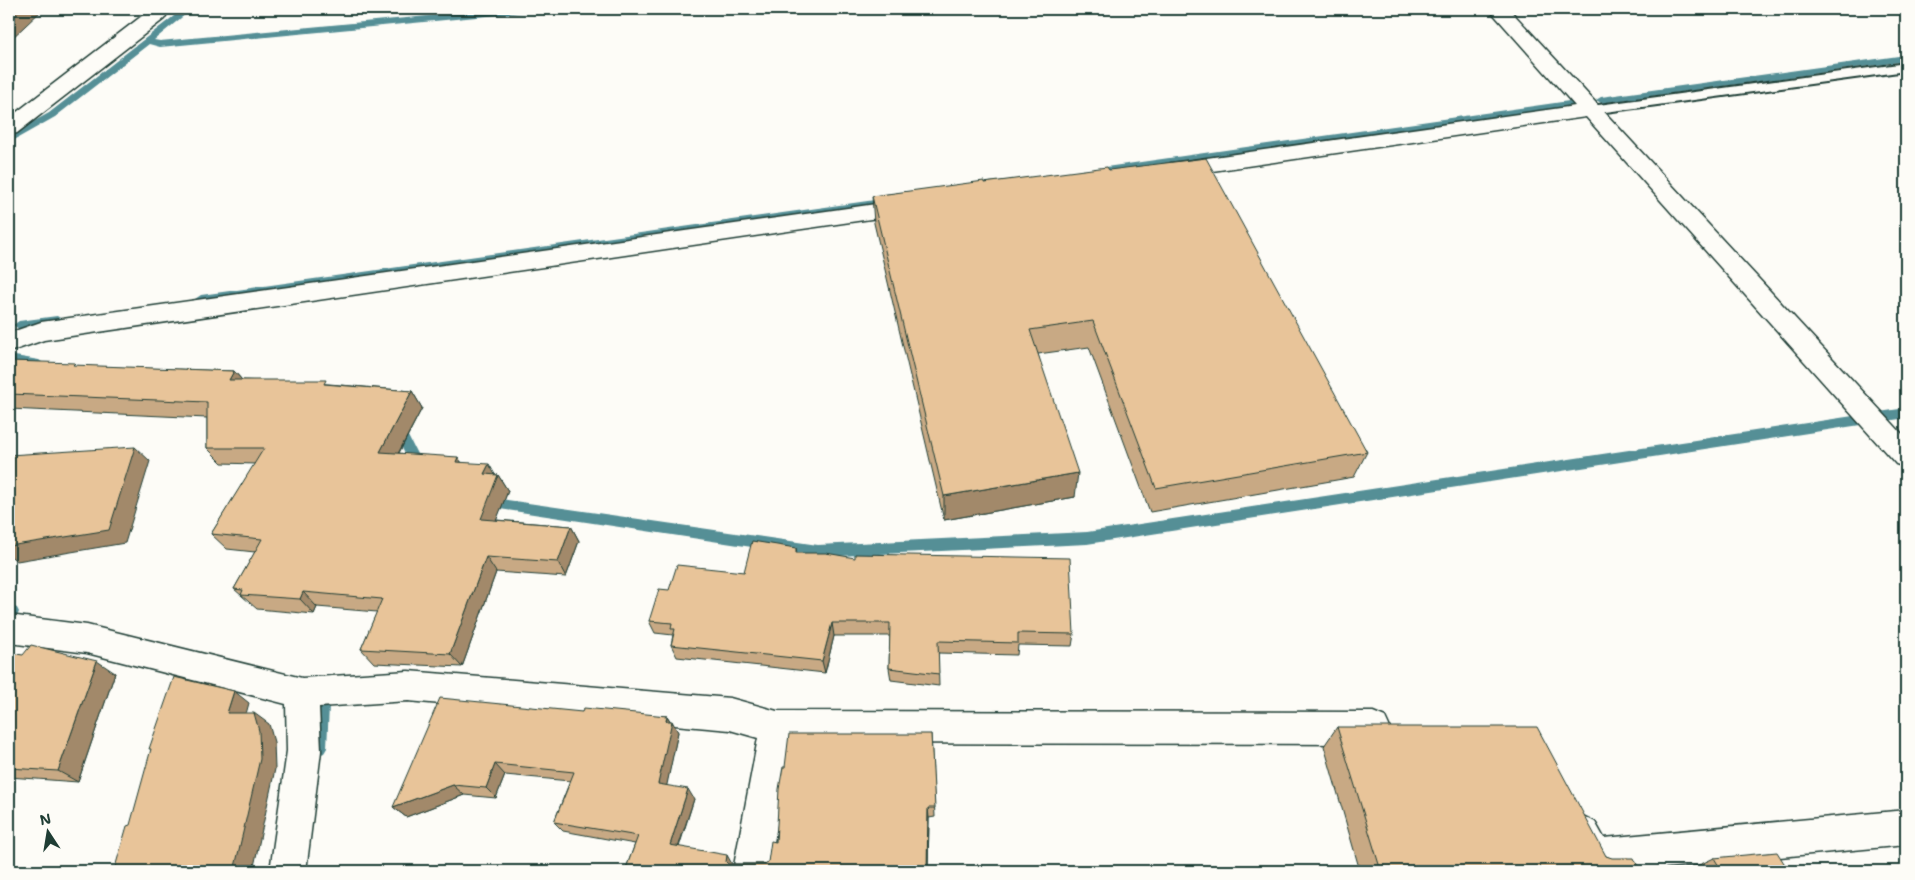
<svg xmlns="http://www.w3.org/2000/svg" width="1915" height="880" font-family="'Shantell Sans',sans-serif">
<rect width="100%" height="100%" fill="#fdfcf7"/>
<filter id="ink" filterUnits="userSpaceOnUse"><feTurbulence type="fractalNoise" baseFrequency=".02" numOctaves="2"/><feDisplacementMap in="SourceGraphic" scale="10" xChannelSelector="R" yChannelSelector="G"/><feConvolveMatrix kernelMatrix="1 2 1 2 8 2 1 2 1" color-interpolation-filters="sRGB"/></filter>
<g filter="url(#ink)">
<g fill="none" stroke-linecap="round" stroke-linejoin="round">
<path fill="#558f96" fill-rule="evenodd" d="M183 9H192L154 40 160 41 503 9H532L528 12 160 47 149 44 55 117 9 143 11 134 49 113Z
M1906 55V61L1601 103 1596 100 1601 97Z
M1569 101 1572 102V106L1092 175 1087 172 1092 169Z
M889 198 893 199 894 201 893 203 201 303 195 299 201 295Z
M57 316 63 320 61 323 19 329 13 325 19 321Z
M9 355 39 360 45 364 39 368 9 363Z
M1906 408V418L1087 544 818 557 487 507 482 506 480 502 482 498 487 497 818 545 1087 532Z
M398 423 402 425 404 428 424 468 423 472 418 473 413 472 412 468 392 428 394 425Z
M9 605 17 608 19 612 17 616 9 617Z
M322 699 327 701 329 706 327 748 324 753 319 755 314 753 311 748 315 706 317 701Z"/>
<g stroke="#1f3d34" stroke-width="4">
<path id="lane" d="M1906 63V71L1591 114 1585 110 1591 106Z"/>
</g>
<g stroke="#1f3d34" stroke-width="3">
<path id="street" d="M151 9H170L164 19 17 133 9 135V118Z
M1489 9H1509L1906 438V467L1896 464 1586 117 1171 177 1163 175 1160 170 1163 165 1171 163 1575 106Z
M911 199 919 202 922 207 919 212 44 340 9 352V333L41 322Z
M9 615 87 625 302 678 408 671 730 698 777 711 1373 712 1385 717 1390 728 1385 739 1373 744 791 743 769 871H733L758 738 730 730 408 701 319 707 321 751 306 871H270L287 751 286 704 87 653 9 643Z
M1906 810V845L1632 871H1586L1582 870 1565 834 1571 822 1583 816 1595 822 1604 838Z"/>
</g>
<use href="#lane" fill="#fdfcf7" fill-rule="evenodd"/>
<use href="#street" fill="#fdfcf7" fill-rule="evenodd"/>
</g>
<path fill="#c8a984" stroke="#1f3d34" d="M1109 170 1367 452 1354 477 1150 512 1089 347 1038 354 1075 497 944 520 874 223 872 196 984 183Z
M9 361 78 366 234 371 242 380 329 384 412 391 422 408 399 453 461 462 495 475H498L508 491 496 520 571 526 579 541 566 577 496 572 462 667 374 663 361 649 377 612 317 607 314 614 257 609 234 589 255 552 227 549 211 534 255 464 222 463 207 448V418L9 409Z
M796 548 797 553 1074 634 1072 646 1018 645 1017 655 938 653 939 686 891 680 889 668 890 636H834L825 673 677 657 671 645 673 635 655 633 649 621 669 590 744 572Z
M9 653 115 673 78 782 9 777Z
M582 712 667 716 678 732 666 786 694 799 679 847 732 864H765L768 862 776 842 931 734 935 817 929 818 928 871H625L635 844 563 831 554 822 570 781 505 775 496 798 464 795 406 817 393 807Z
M1337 727 1606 856 1640 871H1360L1324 746Z
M1714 858 1789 871H1699L1697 866Z"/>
<path fill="#a2896b" stroke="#1f3d34" d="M9 9H41L42 10 9 41Z
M234 371 248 387 229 380Z
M412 391 422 408 391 467 380 452Z
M135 447 150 461 125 543 17 561 9 555V546Z
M458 457 468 473 456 462Z
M489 464 497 478 498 475 508 491 491 534 481 519 484 474Z
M1078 473 1075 497 944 520V496Z
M571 526 579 541 566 577 558 562Z
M486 557 496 572 462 667 450 654Z
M303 592 317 607 314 614 300 599Z
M832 623 834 636 825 673 822 661Z
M97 661 115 673 78 782 58 771Z
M234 691 249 703 243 725 227 713Z
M254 713 269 724 274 742 275 769 253 871H232Z
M667 716 672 724V721L678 732 665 794 658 784Z
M495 764 505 775 496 798 486 788Z
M453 785 464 795 406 817 393 807Z
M688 789 694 799 676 854 670 845Z
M928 808 929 818 928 871H927Z
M727 855 732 864 731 871 726 862Z"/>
<path fill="#e8c499" stroke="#1f3d34" d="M1206 158 1367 452 1156 488 1093 321 1030 330 1078 473 944 496 872 196 984 181V183L1107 167 1109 170Z
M9 361 75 363 73 365 234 371 229 380H326L324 384 412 391 380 452 458 457 456 462 489 464 484 474 498 475 481 519 571 526 558 562 486 557 450 654 361 649 382 599 303 592 300 599 241 595 243 590 234 589 262 539 211 534 264 448H207V402L9 394Z
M135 447 109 530 9 546V455Z
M752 541 796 548V553H826L855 558V554L1070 558 1074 634 1018 633V643L938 641 939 674 889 668 890 623H832L822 661 671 645 675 629H671L672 623 649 621 659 589 669 590 677 565 744 572Z
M31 645 97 661 58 771 9 768V653L23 655Z
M174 677 234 691 227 713H254L259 731 260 759 235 867H233L232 871H114L127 826 130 825 151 749H149Z
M440 698 582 712 584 708 667 716 666 721H672L658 784 688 789 670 845 727 855 726 862 728 864H765L768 862 771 841 776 842 779 789 783 767H785L789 734H931L935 808H928L927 871H625L638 836 554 822 574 772 495 764 486 788 453 785 393 807Z
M1337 727H1537L1606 856 1612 858H1634L1640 871H1381Z
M1777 852 1789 871H1722L1714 858Z"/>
</g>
<rect width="1915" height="880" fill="none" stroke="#fdfcf7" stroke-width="30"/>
<rect x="15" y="15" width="1885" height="850" fill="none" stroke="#1f3d34" stroke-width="2" filter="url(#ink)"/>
<g transform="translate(48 832) rotate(348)" stroke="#fdfcf7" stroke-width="4" paint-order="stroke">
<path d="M0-4L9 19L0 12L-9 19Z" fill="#1f3d34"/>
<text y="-8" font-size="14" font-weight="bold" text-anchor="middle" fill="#1f3d34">N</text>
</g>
</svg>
